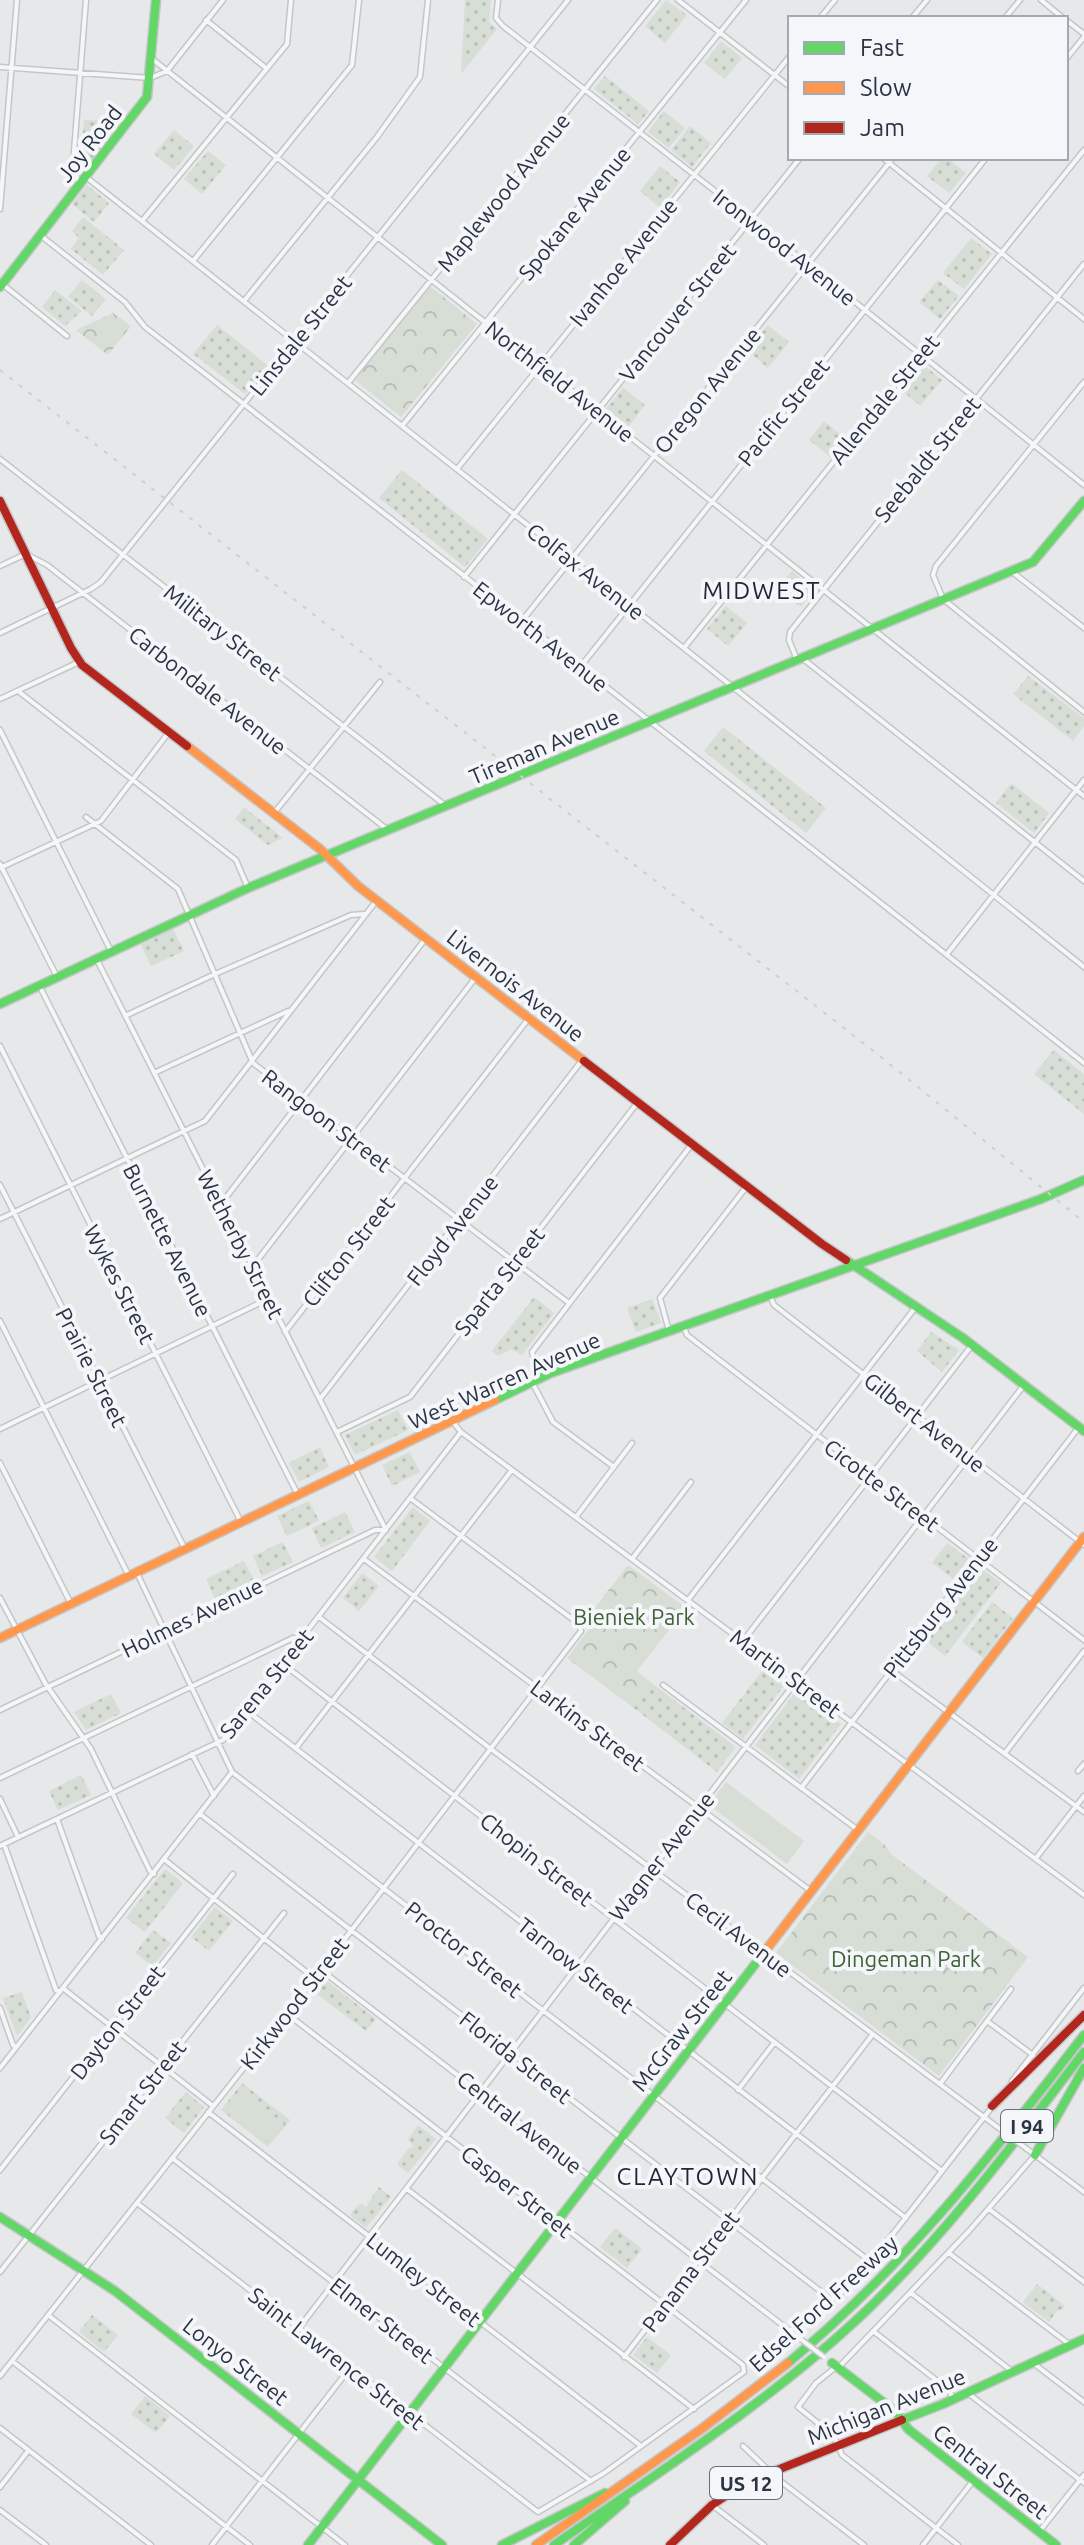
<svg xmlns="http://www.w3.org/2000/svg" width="1084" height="2545" font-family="Ubuntu,sans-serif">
<defs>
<pattern id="grass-dots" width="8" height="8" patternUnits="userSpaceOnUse" patternTransform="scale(2)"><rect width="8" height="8" fill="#d6ded6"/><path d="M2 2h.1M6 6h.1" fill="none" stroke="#b8bfb9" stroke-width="1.8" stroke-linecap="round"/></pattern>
<pattern id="park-crowns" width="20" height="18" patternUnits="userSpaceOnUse" patternTransform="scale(2)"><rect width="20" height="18" fill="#d6ded6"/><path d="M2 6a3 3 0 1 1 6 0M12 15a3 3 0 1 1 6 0" fill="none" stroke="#b8bfb9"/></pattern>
</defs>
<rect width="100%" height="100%" fill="#e6e8ea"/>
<path fill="url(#grass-dots)" d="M465 0H491L489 22 497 29 461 74Z
M666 0 687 15 665 43 645 26Z
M721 41 742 58 725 79 704 63Z
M605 76 649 111 638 124 594 89Z
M664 111 685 128 669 148 648 132Z
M84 120 109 121 108 138 85 168 80 164Z
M690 126 711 143 692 167 671 150Z
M174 130 194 146 174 170 154 154Z
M208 151 226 165 202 194 184 179Z
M942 158H947L966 173 949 193 927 176Z
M660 166 680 182 660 208 640 191Z
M87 185 109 203 94 222 72 204Z
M83 217 124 250 103 275 71 249 79 238 72 231Z
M971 238 992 254 964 289 943 273Z
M82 280 106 299 92 316 68 297Z
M938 280 959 296 940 319 919 302Z
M55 290 82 311 65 326 42 307Z
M217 325 268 366 245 394 193 354Z
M768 325 789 342 768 368 747 350Z
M921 363 942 380 920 406 900 389Z
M623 388 645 405 628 427 606 409Z
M824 421 845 438 830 457 809 440Z
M402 470 488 539 465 567 379 498Z
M792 571 814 589 801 607 777 588Z
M726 606 747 623 728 646 707 629Z
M1028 676 1084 718V726L1073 741 1013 694Z
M723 727 826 808 806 833 704 751Z
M1011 783 1049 813 1034 833 996 803Z
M244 807 283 838 268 845 235 819Z
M173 929 184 951 151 966 141 945Z
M1054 1050 1084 1074V1114L1034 1074Z
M534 1297 554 1313 522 1355 511 1349 498 1356 492 1351Z
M652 1299 661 1323 636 1332 627 1308Z
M931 1332 959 1350 942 1372 917 1351Z
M398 1410 408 1430 355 1455 345 1435Z
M320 1447 329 1467 299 1482 289 1463Z
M410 1452 420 1472 392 1486 382 1465Z
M309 1501 319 1521 287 1536 277 1516Z
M413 1507 430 1521 392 1571 374 1557Z
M345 1512 355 1532 321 1548 312 1528Z
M283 1542 293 1562 262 1576 253 1556Z
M947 1543 969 1559 953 1579 932 1563Z
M244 1561 254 1580 215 1599 206 1579Z
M980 1567 1001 1583 945 1656 924 1639Z
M362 1573 379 1586 359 1611 343 1598Z
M992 1602 1013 1618 983 1658 962 1642Z
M765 1667 786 1683 743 1739 722 1723Z
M649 1681 736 1747 717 1772 630 1705Z
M797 1690 841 1724 799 1779 755 1745Z
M111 1694 121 1713 86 1730 74 1712Z
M81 1775 91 1795 58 1810 49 1791Z
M165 1869 183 1883 145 1932 126 1918Z
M215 1907 233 1921 209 1951 191 1937Z
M153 1930 171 1943 153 1966 135 1953Z
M323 1978 376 2019 366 2031 313 1991Z
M22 1992 31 2018 17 2036 3 1998Z
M242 2083 290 2120 268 2147 221 2110Z
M186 2092 204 2107 184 2133 165 2118Z
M418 2125 436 2139 408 2173 397 2164 409 2148 414 2147 408 2139Z
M379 2187 391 2197 366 2228 351 2216V2213L360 2203 366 2207Z
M615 2228 642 2249 627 2268 600 2247Z
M1037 2284 1064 2305V2308L1056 2312 1049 2322 1023 2302Z
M92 2315 118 2335 104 2352 79 2332Z
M647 2337 671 2355 657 2373 633 2355Z
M145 2396 170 2416 156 2433 131 2414Z"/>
<path fill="url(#park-crowns)" d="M430 286 477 324 401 417 355 380Z
M113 313 131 326 108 355 76 330Z
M628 1565 686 1608 637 1671 649 1681 630 1705 567 1658 589 1629 583 1623Z
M868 1832 884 1844 891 1854 1028 1957 939 2076 776 1953Z"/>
<path fill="#d6ded6" d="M726 1782 804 1841 787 1864 709 1805Z
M240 2090 284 2124 270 2143 226 2108Z"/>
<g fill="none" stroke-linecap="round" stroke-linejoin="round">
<g stroke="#c4c6c8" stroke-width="7">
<path id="street" d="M498 0 496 18 503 26 751 219 1084 485
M678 0 790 87
M1041 0 1063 18
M820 18 835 0
M912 18 927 0
M1005 18 1020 0
M206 20 266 68
M1066 20 1084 34
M151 58 1084 796
M1066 59 1084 37
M0 67 150 78 167 71 223 0
M883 158 1084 319
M86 177 704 664 1084 967
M79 185 73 164 86 0
M0 209 17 0
M142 221 287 44 291 0
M40 235 125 302 145 327 581 667 1084 1063
M193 261 352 65 359 0
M1 283 67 336
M244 301 377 137 420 77 428 0
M1084 382 936 566 933 575 943 599 1084 712
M348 383 657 0
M402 426 746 0
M0 459 446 806
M457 469 790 56
M0 566 26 554 47 565 388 830
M1011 571 1084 628
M464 577 800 158
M521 622 893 158
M0 633 91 589 101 582 568 0
M684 648 1084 150
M802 658 1084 881
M797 660 789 640 790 632 1084 264
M581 666 986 158
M18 691 236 860 248 888
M0 699 79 662
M0 730 111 951
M274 813 380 682
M86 817 178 889 253 1063 569 1303
M0 864 57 977
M0 868 101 821 169 732
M947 954 1084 780
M96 958 386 1530
M39 985 298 1495
M125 1016 215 974 351 915 365 914
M0 1046 241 1522
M154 1073 288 1011
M0 1185 185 1549
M221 1204 426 938
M0 1219 205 1121 377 900
M253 1266 476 977
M770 1296 774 1305 1084 1545
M0 1321 129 1576
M684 1327 687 1335 1084 1640
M669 1331 660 1298 747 1186
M285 1332 529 1018
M551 1373 534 1360 532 1352 692 1144
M532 1382 553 1422 614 1467
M320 1399 583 1059
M453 1422 461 1432 1084 1895
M0 1429 268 1299
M337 1432 410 1397 638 1102
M0 1463 71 1604
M576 1517 632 1443
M364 1559 811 1891
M632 1559 691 1482
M137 1573 232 1772 871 2262
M0 1598 45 1683 91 1749 150 1871 154 1874
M688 1600 915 1308
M319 1617 491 1749 996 2126
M743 1641 972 1345
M283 1664 942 2171
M891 1670 1084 1812
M663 1685 858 1830
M0 1710 375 1530H386
M247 1711 906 2218
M296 1748 512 1470
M1005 1753 1084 1651
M192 1754 214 1796
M1078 1771 1084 1764
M0 1778 293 1638 302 1640
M801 1788 1079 1427
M0 1799 18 1837
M200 1814 832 2300
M57 1819 99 1936 102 1939
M4 1844 56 1990 60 1992
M0 1846 223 1740 461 1432
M1036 1858 1084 1796
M165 1860 314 1978
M321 1970 794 2334
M64 1989 213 2106
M0 2008 13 2045 16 2047
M987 2021 1033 2055
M0 2068 232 1772
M1012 2081 1084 1988
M940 2084 1011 1989
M738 2090 774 2043
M208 2112 641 2446
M1027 2149 1084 2192
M172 2158 591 2481
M0 2170 233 1874
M407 2189 694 2409
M137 2203 538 2512 604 2473 744 2372 743 2365 286 2013
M989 2209 1084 2282
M949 2253 1069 2344
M0 2272 284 1913
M911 2293 1013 2372
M48 2315 345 2545
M299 2328 1024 1385
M790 2331 843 2291 871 2262 992 2107
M873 2331 949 2390 953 2399
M624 2357 873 2034
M12 2361 250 2545
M1033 2363 1084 2402
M836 2367 816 2383 798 2407 834 2436 842 2455 958 2545
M838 2368 969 2231 1035 2155
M0 2376 321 1970 581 1631 579 1624 410 1498
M969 2394 1084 2483
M0 2428 151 2545
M743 2446 779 2480 864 2545
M0 2487 28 2451
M712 2505 764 2545
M0 2510 46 2545
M1039 2532 1084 2475
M212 2545 350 2368
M923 2545 973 2481"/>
</g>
<g stroke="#c4c6c8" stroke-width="11">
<path id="fast" d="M0 287 147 97 156 0
M0 1004 248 888 1033 562 1084 501
M846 1260 963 1338 1084 1431
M495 1400 551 1373 1041 1199 1084 1180
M1035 2155 1084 2068
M0 2217 115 2291 442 2545
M788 2363C906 2265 991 2156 1084 2035
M832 2363 896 2412 908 2429 1056 2545
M902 2420 943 2404 1084 2339
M308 2545 766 1950
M502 2545 605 2493
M554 2545C660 2471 771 2401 865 2312 947 2233 1015 2142 1084 2052
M574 2545 625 2501"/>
</g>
<g stroke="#c4c6c8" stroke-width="11">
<path id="slow" d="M187 746 320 849 358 886 584 1061
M0 1638 495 1400
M766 1950 1084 1537
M536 2545 700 2430 788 2363"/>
</g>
<g stroke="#c4c6c8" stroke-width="11">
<path id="jam" d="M0 501 71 648 82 665 187 746
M584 1061 822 1244 846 1260
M992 2106 1084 2015
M670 2545 712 2505 745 2483 902 2420"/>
</g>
<use href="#street" stroke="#f5f6f7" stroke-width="4"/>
<use href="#fast" stroke="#63d668" stroke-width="8"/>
<use href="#slow" stroke="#ff974d" stroke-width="8"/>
<use href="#jam" stroke="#b3261e" stroke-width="8"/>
<path stroke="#cecfd2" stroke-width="2" stroke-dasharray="4 8" stroke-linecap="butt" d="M0 370 876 1053 1084 1222"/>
<g stroke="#c4c6c8" stroke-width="7" stroke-linecap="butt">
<path id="street-bridge" d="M996 2126 1027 2149
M794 2334 824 2357"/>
</g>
<use href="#street-bridge" stroke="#f5f6f7" stroke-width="4"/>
</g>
<g text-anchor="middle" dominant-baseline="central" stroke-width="8" stroke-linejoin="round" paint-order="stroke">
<g fill="#f4f6f9" stroke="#676e7b" stroke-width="2">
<rect x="1001" y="2110" width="52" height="32" rx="6"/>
<rect x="710" y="2467" width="72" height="32" rx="6"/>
</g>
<g font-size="20" font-weight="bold" fill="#2b3445">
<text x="1027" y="2126">I 94</text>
<text x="746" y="2483">US 12</text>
</g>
<g font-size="22" fill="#2b3445" stroke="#f4f6f9">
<text transform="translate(89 143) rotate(-52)">Joy Road</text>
<text transform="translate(503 192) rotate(-51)">Maplewood Avenue</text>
<text transform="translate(574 213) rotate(-51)">Spokane Avenue</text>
<text transform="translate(785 247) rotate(38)">Ironwood Avenue</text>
<text transform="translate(623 262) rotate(-51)">Ivanhoe Avenue</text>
<text transform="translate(677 312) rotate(-51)">Vancouver Street</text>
<text transform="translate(300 335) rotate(-51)">Linsdale Street</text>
<text transform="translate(560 381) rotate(38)">Northfield Avenue</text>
<text transform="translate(707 390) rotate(-51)">Oregon Avenue</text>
<text transform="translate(884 399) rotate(-51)">Allendale Street</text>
<text transform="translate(783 412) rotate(-51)">Pacific Street</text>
<text transform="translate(927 459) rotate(-51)">Seebaldt Street</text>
<text transform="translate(586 571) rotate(38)">Colfax Avenue</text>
<text transform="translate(223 632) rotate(38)">Military Street</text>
<text transform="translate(541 636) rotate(38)">Epworth Avenue</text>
<text transform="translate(208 690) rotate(38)">Carbondale Avenue</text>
<text transform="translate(544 746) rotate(-23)">Tireman Avenue</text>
<text transform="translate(516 985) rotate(38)">Livernois Avenue</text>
<text transform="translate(327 1120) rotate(37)">Rangoon Street</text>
<text transform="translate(452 1230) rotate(-52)">Floyd Avenue</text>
<text transform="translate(168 1240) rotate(63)">Burnette Avenue</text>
<text transform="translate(241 1244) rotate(63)">Wetherby Street</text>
<text transform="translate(348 1251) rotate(-52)">Clifton Street</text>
<text transform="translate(499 1281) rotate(-52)">Sparta Street</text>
<text transform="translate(120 1284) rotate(63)">Wykes Street</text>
<text transform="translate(92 1367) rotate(63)">Prairie Street</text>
<text transform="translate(504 1380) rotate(-24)">West Warren Avenue</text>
<text transform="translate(925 1422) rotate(38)">Gilbert Avenue</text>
<text transform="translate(882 1485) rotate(37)">Cicotte Street</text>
<text transform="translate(940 1607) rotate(-52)">Pittsburg Avenue</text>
<text transform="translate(192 1617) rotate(-26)">Holmes Avenue</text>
<text transform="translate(786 1673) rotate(37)">Martin Street</text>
<text transform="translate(266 1683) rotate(-51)">Sarena Street</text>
<text transform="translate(588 1725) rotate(37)">Larkins Street</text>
<text transform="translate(661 1856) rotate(-52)">Wagner Avenue</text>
<text transform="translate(537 1859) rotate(38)">Chopin Street</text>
<text transform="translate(739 1934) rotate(37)">Cecil Avenue</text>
<text transform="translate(464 1949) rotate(38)">Proctor Street</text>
<text transform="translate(576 1965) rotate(38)">Tarnow Street</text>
<text transform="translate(294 2003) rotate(-52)">Kirkwood Street</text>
<text transform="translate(117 2022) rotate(-52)">Dayton Street</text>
<text transform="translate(681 2030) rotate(-52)">McGraw Street</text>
<text transform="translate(516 2057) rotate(38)">Florida Street</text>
<text transform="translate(142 2092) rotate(-52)">Smart Street</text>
<text transform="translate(520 2122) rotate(38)">Central Avenue</text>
<text transform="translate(517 2191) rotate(38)">Casper Street</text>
<text transform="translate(690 2271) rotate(-53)">Panama Street</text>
<text transform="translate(424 2279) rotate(38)">Lumley Street</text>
<text transform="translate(823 2303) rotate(-42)">Edsel Ford Freeway</text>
<text transform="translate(382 2320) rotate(38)">Elmer Street</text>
<text transform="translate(337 2358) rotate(38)">Saint Lawrence Street</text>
<text transform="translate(236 2361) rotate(38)">Lonyo Street</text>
<text transform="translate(886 2406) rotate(-22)">Michigan Avenue</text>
<text transform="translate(991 2471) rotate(38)">Central Street</text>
</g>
<g font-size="22" fill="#3f6138" stroke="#f4f6f9">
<text x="634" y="1616">Bieniek Park</text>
<text x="906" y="1958">Dingeman Park</text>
</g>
<g font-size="24" letter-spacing="2" fill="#1d2536" stroke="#f4f6f9">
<text x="762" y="590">MIDWEST</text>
<text x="688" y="2176">CLAYTOWN</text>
</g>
</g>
<rect x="788" y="16" width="280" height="144" fill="#f4f6f9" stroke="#a4a8b1" stroke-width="2"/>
<rect x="804" y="42" width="40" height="12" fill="#63d668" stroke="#a4a8b1" stroke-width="2"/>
<text x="860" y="56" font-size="24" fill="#2b3445">Fast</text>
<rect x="804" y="82" width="40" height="12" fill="#ff974d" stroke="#a4a8b1" stroke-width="2"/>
<text x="860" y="96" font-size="24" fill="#2b3445">Slow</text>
<rect x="804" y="122" width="40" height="12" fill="#b3261e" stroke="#a4a8b1" stroke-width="2"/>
<text x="860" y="136" font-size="24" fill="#2b3445">Jam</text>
</svg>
